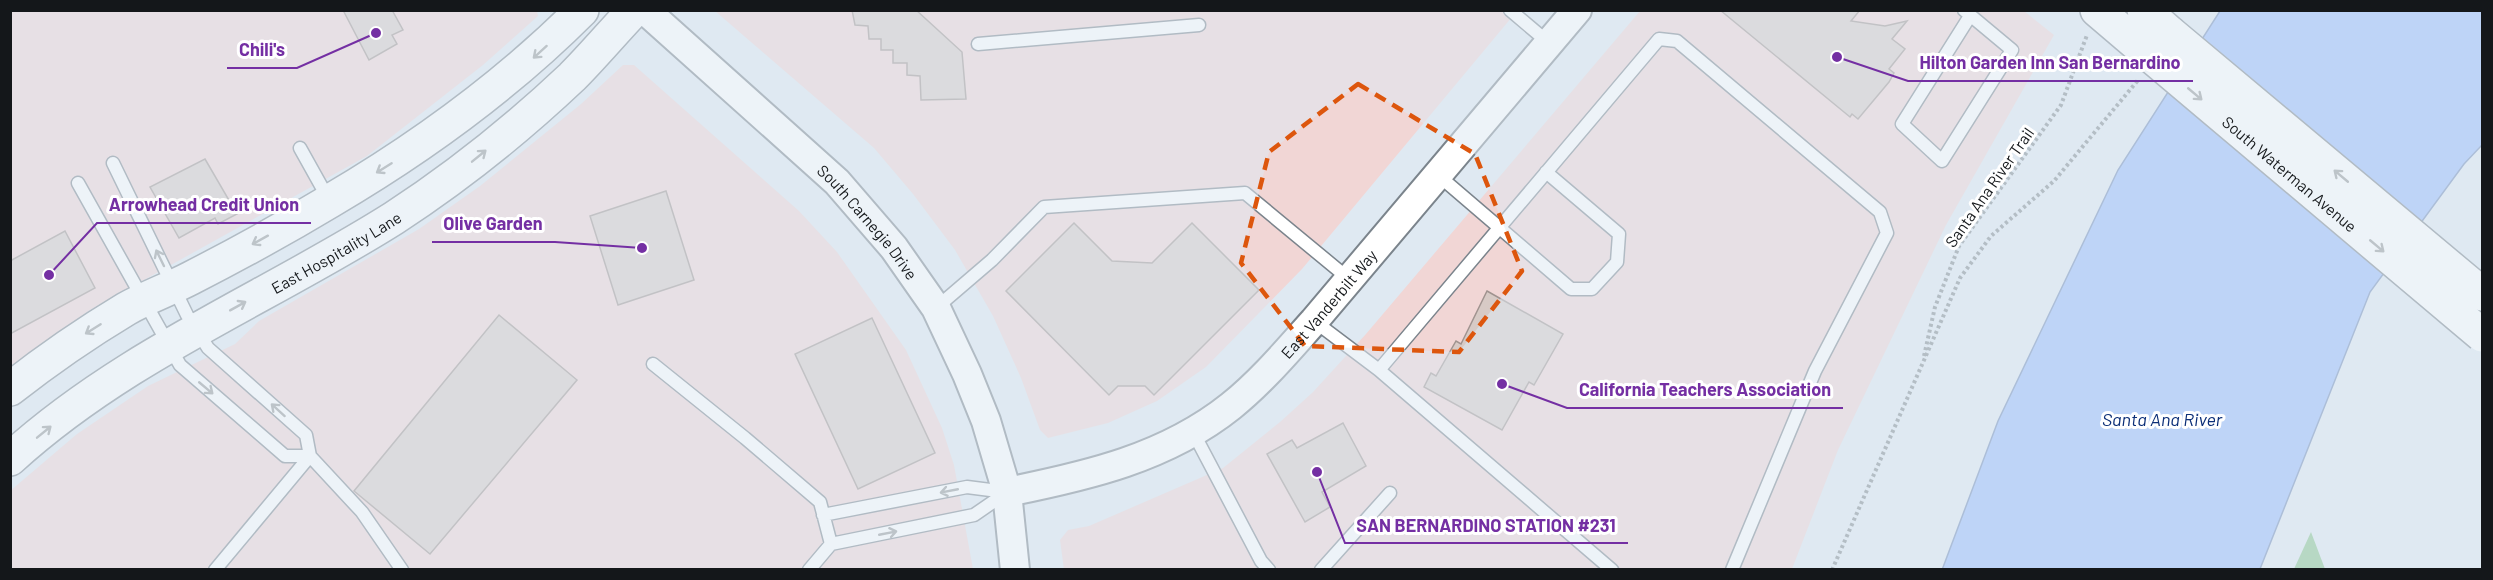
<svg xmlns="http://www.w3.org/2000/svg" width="2493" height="580" font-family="Barlow,sans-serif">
<rect width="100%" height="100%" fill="#dfe9f2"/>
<path fill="#f1d6d5" d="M11 11H537L538 16 483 65 367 156 90 310 11 367Z
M715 11H1517L1302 269 1206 367 1157 401 1108 423 1048 438 1040 430 1021 378 993 316 955 250 913 194 874 148Z
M1640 11H2024L2054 35 1946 225 1838 450 1792 569 1064 570 1060 540 1068 530 1089 526 1223 468 1280 422 1313 392 1366 334Z
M623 65H634L799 211 837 252 906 350 942 428 954 465 973 569H11L10 491 77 434 148 386 235 344 259 321 419 229 480 186 581 104Z"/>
<path fill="#87c48c" d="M2311 532 2325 569H2294Z"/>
<path fill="#98bbfc" stroke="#708ab8" stroke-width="1.5" d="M2220 11H2482V145L2464 164 2370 292 2260 569 1942 570 1998 421 2118 170Z"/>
<path fill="#d7cac5" stroke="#a0938f" stroke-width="1.5" d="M343 10H392L403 30 392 35 397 44 369 60Z
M852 10H916L962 52 966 99 921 100 920 76 907 75V63H893V50H881V39H869L868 26 855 25Z
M1720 10H1860L1851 21 1885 26 1907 21 1892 39 1905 49 1889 69 1894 73 1889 82 1858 119 1852 114 1850 117Z
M205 159 237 214 218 224 215 218 179 238 150 187Z
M666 191 694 280 618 305 590 216Z
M1074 223 1112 261 1152 263 1192 223 1259 290 1154 395 1145 386H1118L1109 395 1006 291Z
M65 231 95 288 10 334V261Z
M1487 291 1563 334 1534 385 1529 382 1502 430 1424 387 1431 373 1436 376 1456 341 1461 344Z
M499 315 577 380 430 554 354 491Z
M872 318 935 453 858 489 795 354Z
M1343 423 1366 466 1322 492 1330 507 1305 522 1267 454 1292 440 1297 448Z"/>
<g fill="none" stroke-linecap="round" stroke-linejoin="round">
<g stroke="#7b848c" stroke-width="15">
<path id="service" d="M1510 10 1549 43
M1964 10 2012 50 1942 161 1902 124 1970 16
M978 44 1199 25
M300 148 329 200
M113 163 187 315 208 348 306 435 310 456 362 512 402 570
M1438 175 1571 289H1592L1617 262 1619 234 1546 172
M78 183 180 365 285 456H310
M936 308 992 260 1044 207 1245 193 1349 279
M1314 321 1379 370 1612 570
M653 364 745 438 820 502 831 544 809 570
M1379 370 1659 39 1677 41 1880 212 1887 233 1815 371 1732 570
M1193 432 1261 561 1269 570
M823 515 967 487 1006 492
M831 544 974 515 1006 493
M215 570 310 456
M1321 570 1390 493"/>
</g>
<g stroke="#7b848c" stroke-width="32">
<g id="tertiary">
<path id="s1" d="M645 10 837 182 894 248 936 308 967 374 986 421 1007 492 1015 570"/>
<path id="s2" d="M1007 492C1087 476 1166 458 1231 406 1262 381 1288 350 1314 321L1577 10"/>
</g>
</g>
<g stroke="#7b848c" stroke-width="36">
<g id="secondary">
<path d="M10 389C47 360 86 333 126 309 147 297 170 289 191 278 238 254 285 228 330 201 422 147 506 86 582 10"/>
<path id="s3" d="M10 459C124 355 266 299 394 218 457 177 517 129 572 77 593 56 613 32 634 10"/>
</g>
</g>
<g stroke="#7b848c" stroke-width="36">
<path id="primary" d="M2097 10 2151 56
M2144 10 2170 33"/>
</g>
<path stroke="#82898f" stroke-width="4" stroke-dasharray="3 3" stroke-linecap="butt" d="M1924 356 1935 307 1959 246 2061 105 2087 35
M1832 570 1960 278 1991 236 2054 181 2139 79"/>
<use href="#service" stroke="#fff" stroke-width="12"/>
<use href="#tertiary" stroke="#fff" stroke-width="28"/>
<use href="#secondary" stroke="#fff" stroke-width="33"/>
<use href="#primary" stroke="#fff" stroke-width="33"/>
<g stroke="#7b848c" stroke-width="36" stroke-linecap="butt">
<g id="primary-bridge">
<path d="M2170 33 2482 294"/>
<path id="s4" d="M2151 56 2482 335"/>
</g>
</g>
<use href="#primary-bridge" stroke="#fff" stroke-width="33"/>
</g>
<defs><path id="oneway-shaft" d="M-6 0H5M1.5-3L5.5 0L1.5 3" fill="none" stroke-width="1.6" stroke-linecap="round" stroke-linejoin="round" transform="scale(1.5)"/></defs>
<g stroke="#959798">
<use href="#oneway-shaft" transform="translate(540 52) rotate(138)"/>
<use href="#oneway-shaft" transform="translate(2195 94) rotate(40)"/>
<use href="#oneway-shaft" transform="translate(479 156) rotate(-39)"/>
<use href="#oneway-shaft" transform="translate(384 168) rotate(148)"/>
<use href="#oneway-shaft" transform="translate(2341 176) rotate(-140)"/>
<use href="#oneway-shaft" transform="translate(260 240) rotate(151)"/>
<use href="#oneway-shaft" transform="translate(2377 246) rotate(40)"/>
<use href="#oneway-shaft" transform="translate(160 258) rotate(-116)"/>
<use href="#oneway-shaft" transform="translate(238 306) rotate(-29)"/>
<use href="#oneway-shaft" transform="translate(93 329) rotate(148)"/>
<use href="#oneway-shaft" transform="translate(206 388) rotate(40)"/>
<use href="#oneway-shaft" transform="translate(278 410) rotate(-138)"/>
<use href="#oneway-shaft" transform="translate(44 432) rotate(-39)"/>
<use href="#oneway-shaft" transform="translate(949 491) rotate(169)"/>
<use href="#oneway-shaft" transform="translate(888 533) rotate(-11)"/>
</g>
<path d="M0 0H2493V580H0ZM1358 84 1475 154 1522 271 1459 352 1305 346 1241 263 1269 152Z" fill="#dfe9f2" fill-opacity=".55" fill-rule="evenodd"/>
<path fill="none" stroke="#dd560d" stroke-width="4.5" stroke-dasharray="12 8" stroke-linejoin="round" d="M1358 84 1475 154 1522 271 1459 352 1305 346 1241 263 1269 152Z"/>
<g text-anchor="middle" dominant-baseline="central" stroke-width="6" stroke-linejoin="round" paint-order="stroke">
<g font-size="16" fill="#14171a" stroke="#fff">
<text stroke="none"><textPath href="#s4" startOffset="182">South Waterman Avenue</textPath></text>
<text transform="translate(1989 187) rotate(-55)">Santa Ana River Trail</text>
<text stroke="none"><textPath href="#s1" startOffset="308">South Carnegie Drive</textPath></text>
<text stroke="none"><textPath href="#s3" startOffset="387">East Hospitality Lane</textPath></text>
<text stroke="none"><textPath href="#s2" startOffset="384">East Vanderbilt Way</textPath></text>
</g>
<g font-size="18" font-style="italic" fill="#0b2e77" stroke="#fff">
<text x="2162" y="419">Santa Ana River</text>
</g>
</g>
<path fill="none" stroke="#742fa3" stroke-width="2" d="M376 33L297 68H227M1837 57L1908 81H2193M49 275L97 223H311M642 248L555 242H432M1502 384L1567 408H1843M1317 472L1345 543H1628"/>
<g fill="#742fa3" stroke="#fff" stroke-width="2">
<circle cx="376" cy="33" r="6"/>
<circle cx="1837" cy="57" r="6"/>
<circle cx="49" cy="275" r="6"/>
<circle cx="642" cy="248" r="6"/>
<circle cx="1502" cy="384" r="6"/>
<circle cx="1317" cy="472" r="6"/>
</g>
<g font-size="18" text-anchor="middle" font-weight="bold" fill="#742fa3" stroke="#fff" stroke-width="6" stroke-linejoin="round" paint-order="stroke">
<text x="262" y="56">Chili's</text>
<text x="2050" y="69">Hilton Garden Inn San Bernardino</text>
<text x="204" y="211">Arrowhead Credit Union</text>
<text x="493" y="230">Olive Garden</text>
<text x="1705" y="396">California Teachers Association</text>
<text x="1486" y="532">SAN BERNARDINO STATION #231</text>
</g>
<rect width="2493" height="580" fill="none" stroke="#14171a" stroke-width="24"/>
</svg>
